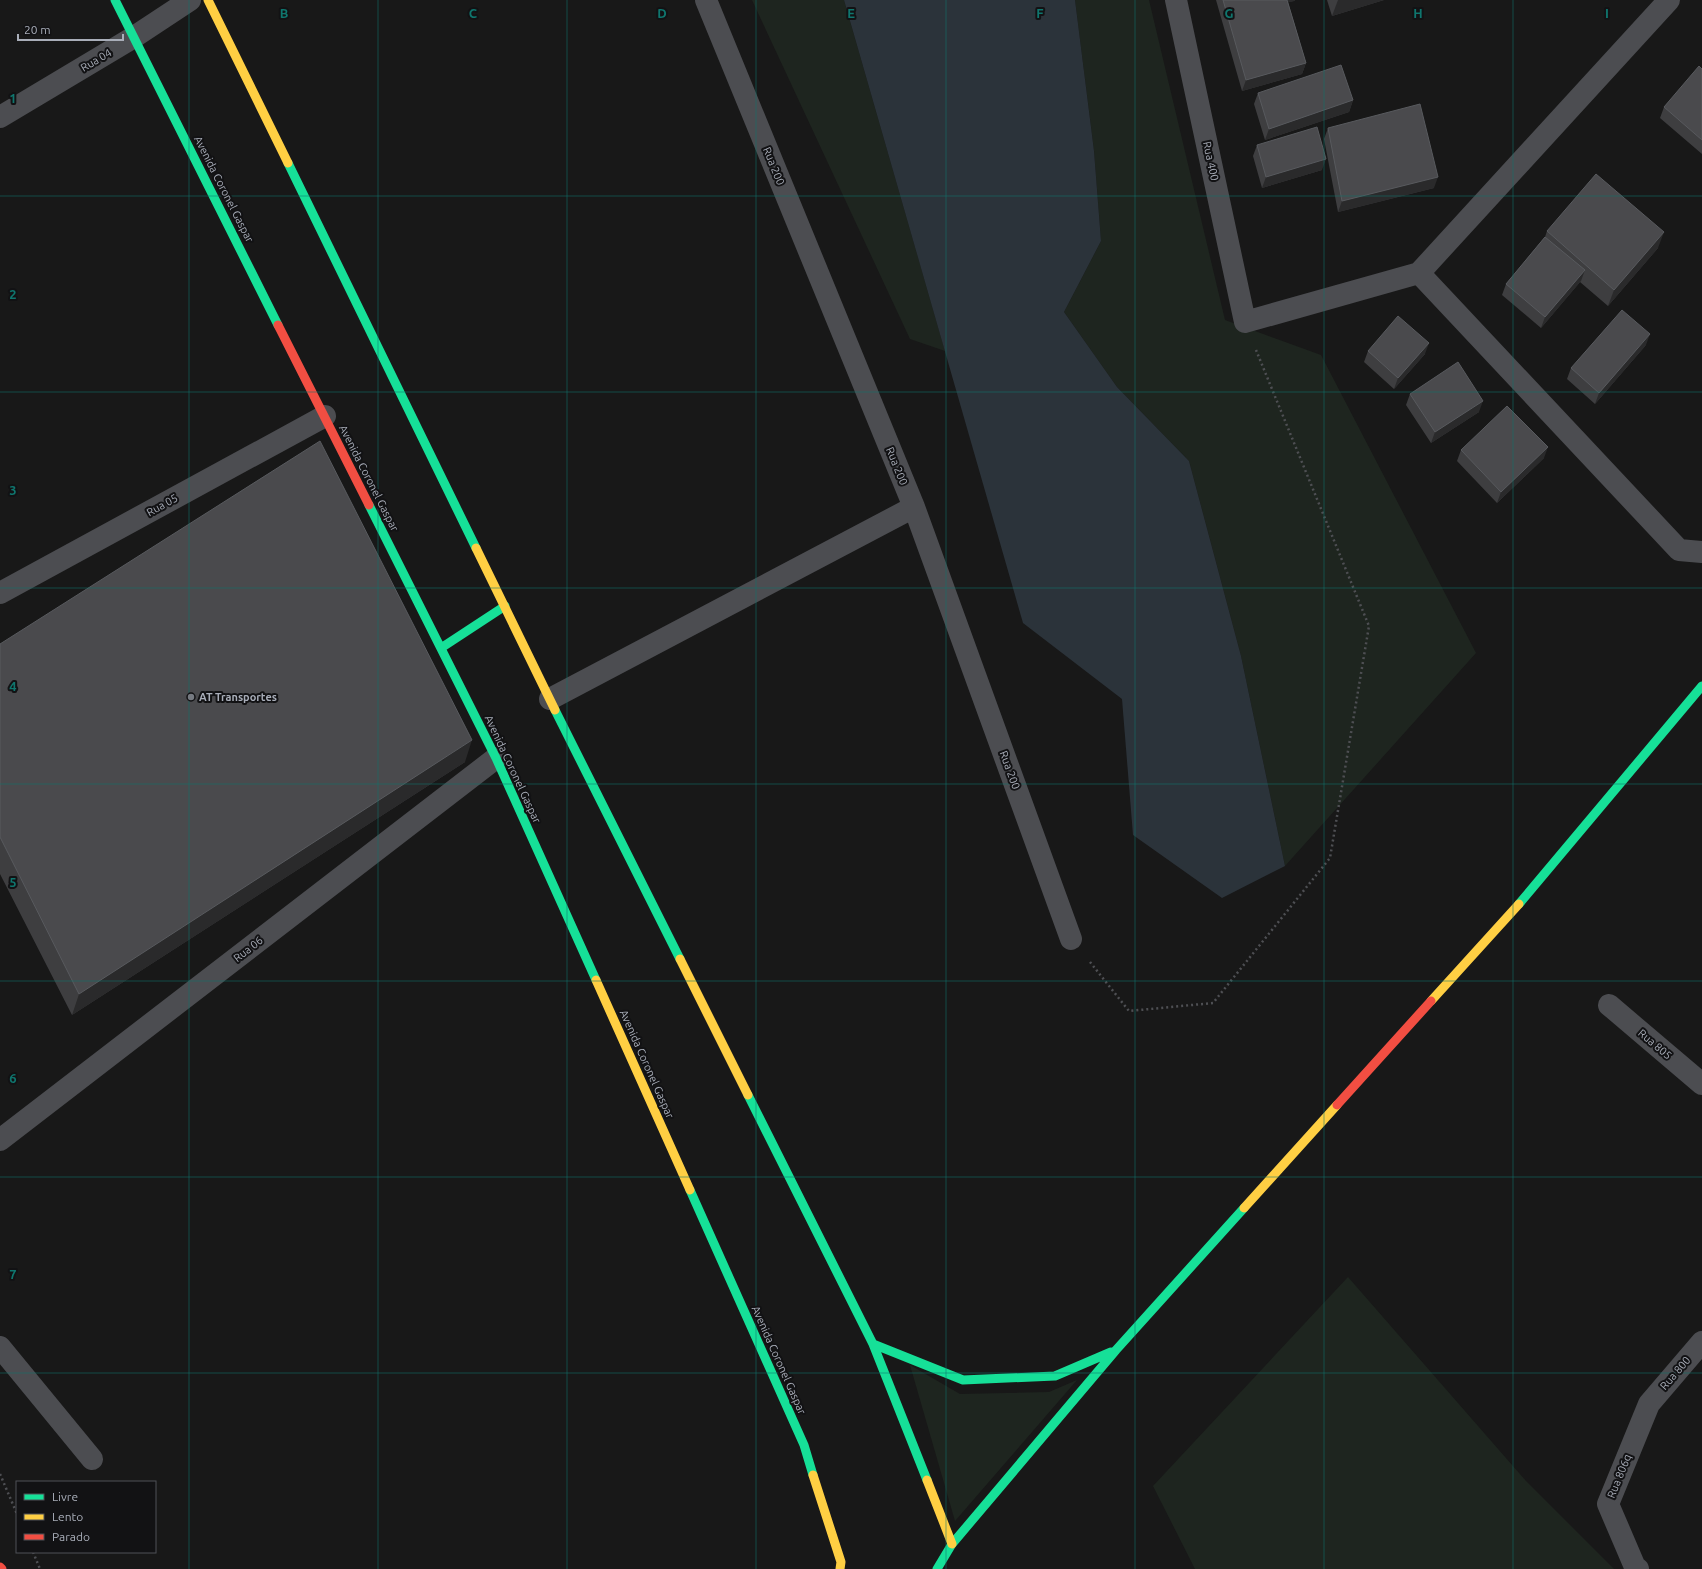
<svg xmlns="http://www.w3.org/2000/svg" width="1702" height="1569" font-family="Ubuntu,sans-serif">
<rect width="100%" height="100%" fill="#181818"/>
<path fill="#1e251f" d="M752 0H844L945 351 910 339Z
M1075 0H1149L1225 320 1321 355 1476 653 1285 866 1241 656 1189 461 1117 387 1064 312 1101 241 1094 151Z
M1348 1277 1526 1481 1614 1569H1195L1153 1486Z
M910 1365 960 1394 1049 1392 1077 1380 955 1521Z"/>
<path fill="#2b333a" d="M844 0H1075L1094 151 1101 241 1064 312 1117 387 1189 461 1241 656 1285 866 1222 898 1133 835 1122 699 1023 623Z"/>
<g fill="none" stroke-linecap="round" stroke-linejoin="round">
<path stroke="#4e4f53" stroke-width="2.5" stroke-dasharray="2 3" stroke-linecap="butt" d="M1090 962 1129 1011 1213 1003 1330 858 1369 626 1256 350
M0 1474 17 1514
M33 1552 40 1569"/>
<path stroke="#4c4d51" stroke-width="22" d="M706 0 914 507 1071 939
M1176 0 1245 322 1419 273 1669 0
M0 117 134 37 190 0
M1419 273 1679 550 1702 552
M0 593 325 416
M550 699 914 507
M1609 1005 1702 1084
M0 1140 496 758
M0 1347 92 1459
M1638 1569 1635 1567 1608 1504 1649 1404 1702 1342"/>
<path stroke="#16e098" stroke-width="9" d="M115 0 278 325
M288 163 476 548
M369 505 496 758 596 980
M441 648 505 606
M555 710 680 959
M1519 904 1702 686
M748 1095 873 1344 927 1480
M690 1190 804 1445 813 1475
M873 1344 963 1380 1055 1376 1111 1352
M937 1569 952 1544 1116 1350 1244 1208"/>
<path stroke="#ffcf43" stroke-width="9" d="M208 0 288 163
M476 548 555 710
M680 959 748 1095
M596 980 690 1190
M1431 1001 1519 904
M1244 1208 1337 1105
M813 1475 841 1562 840 1569
M927 1480 952 1544"/>
<path stroke="#f24e42" stroke-width="9" d="M278 325 369 505
M1337 1105 1431 1001
M0 1567 2 1569"/>
</g>
<path fill="#3e3e40" d="M1216 0H1295L1294 1 1288 2 1306 63 1302 74 1242 91Z
M1327 0H1384L1332 16Z
M1702 69V154L1660 118 1664 107Z
M1258 93 1353 100 1349 112 1265 140 1254 104Z
M1328 128 1434 188 1338 212 1324 139Z
M1257 145 1322 170 1262 188 1253 156Z
M1547 231 1658 248 1608 306 1580 282 1541 328 1502 295 1506 284 1545 237Z
M1646 345 1595 404 1567 379 1571 368Z
M1368 351 1425 354 1394 389 1364 362Z
M1410 394 1479 412 1431 443 1406 405Z
M1461 450 1544 458 1497 503 1457 461Z
M0 644 465 762 72 1015 0 874Z"/>
<path fill="#2a2a2b" d="M1283 0H1295L1294 1 1281 4Z
M1338 0H1384L1332 16Z
M1306 63 1302 74 1242 91 1246 80Z
M1353 100 1349 112 1265 140 1269 129Z
M1326 159 1322 170 1262 188 1266 177Z
M1438 177 1434 188 1338 212 1342 201Z
M1664 232 1658 248 1608 306 1614 290Z
M1585 270 1581 281 1541 328 1545 317Z
M1650 334 1646 345 1595 404 1599 393Z
M1429 343 1425 354 1394 389 1398 378Z
M1483 401 1479 412 1431 443 1435 432Z
M1548 447 1544 458 1497 503 1501 492Z
M472 740 465 762 72 1015 79 994Z"/>
<path fill="#4a4a4d" stroke="#585a5e" d="M1223 0H1287L1306 63 1246 80Z
M1341 65 1353 100 1269 129 1258 93Z
M1699 66 1702 69V140L1664 107Z
M1420 104 1438 177 1342 201 1328 128Z
M1317 127 1326 159 1266 177 1257 145Z
M1596 174 1664 232 1614 290 1547 231Z
M1545 237 1585 270 1545 317 1506 284Z
M1622 310 1650 334 1599 393 1571 368Z
M1398 316 1429 343 1398 378 1368 351Z
M1458 362 1483 401 1435 432 1410 394Z
M1507 406 1548 447 1501 492 1461 450Z
M320 441 472 740 79 994 0 837V644Z"/>
<path fill="none" stroke="#0f766e" stroke-width="1" stroke-opacity="0.55" d="M189 0V1569M378 0V1569M567 0V1569M756 0V1569M946 0V1569M1135 0V1569M1324 0V1569M1513 0V1569M0 196H1702M0 392H1702M0 588H1702M0 784H1702M0 981H1702M0 1177H1702M0 1373H1702"/>
<circle fill="#767a81" stroke="#121214" stroke-width="1.5" cx="191" cy="697" r="4"/>
<g text-anchor="middle" dominant-baseline="central" stroke-width="4" stroke-linejoin="round" paint-order="stroke">
<g font-size="11" fill="#a9aeb9" stroke="#121214">
<text transform="translate(96 60) rotate(-31)">Rua 04</text>
<text transform="translate(1211 161) rotate(78)">Rua 400</text>
<text transform="translate(774 166) rotate(68)">Rua 200</text>
<text transform="translate(224 189) rotate(63)">Avenida Coronel Gaspar</text>
<text transform="translate(897 466) rotate(68)">Rua 200</text>
<text transform="translate(369 478) rotate(63)">Avenida Coronel Gaspar</text>
<text transform="translate(162 505) rotate(-29)">Rua 05</text>
<text transform="translate(513 769) rotate(65)">Avenida Coronel Gaspar</text>
<text transform="translate(1010 770) rotate(70)">Rua 200</text>
<text transform="translate(248 949) rotate(-38)">Rua 06</text>
<text transform="translate(1655 1044) rotate(40)">Rua 805</text>
<text transform="translate(647 1064) rotate(66)">Avenida Coronel Gaspar</text>
<text transform="translate(779 1360) rotate(66)">Avenida Coronel Gaspar</text>
<text transform="translate(1675 1373) rotate(-49)">Rua 800</text>
<text transform="translate(1619 1476) rotate(-68)">Rua 806q</text>
</g>
<g font-size="11" font-weight="bold" fill="#a9aeb9" stroke="#121214" text-anchor="start">
<text x="199" y="697">AT Transportes</text>
</g>
</g>
<g font-size="13" text-anchor="middle" font-weight="bold" fill="#0f766e" stroke="#121214" stroke-width="4" stroke-linejoin="round" paint-order="stroke">
<text x="284" y="18">B</text>
<text x="473" y="18">C</text>
<text x="662" y="18">D</text>
<text x="851" y="18">E</text>
<text x="1040" y="18">F</text>
<text x="1229" y="18">G</text>
<text x="1418" y="18">H</text>
<text x="1607" y="18">I</text>
<text x="13" y="103">1</text>
<text x="13" y="299">2</text>
<text x="13" y="495">3</text>
<text x="13" y="691">4</text>
<text x="13" y="887">5</text>
<text x="13" y="1083">6</text>
<text x="13" y="1279">7</text>
</g>
<rect x="16" y="1481" width="140" height="72" fill="#121214" stroke="#4e5056"/>
<rect x="24" y="1494" width="20" height="6" fill="#16e098" stroke="#4e5056"/>
<text x="52" y="1501" font-size="12" fill="#a9aeb9">Livre</text>
<rect x="24" y="1514" width="20" height="6" fill="#ffcf43" stroke="#4e5056"/>
<text x="52" y="1521" font-size="12" fill="#a9aeb9">Lento</text>
<rect x="24" y="1534" width="20" height="6" fill="#f24e42" stroke="#4e5056"/>
<text x="52" y="1541" font-size="12" fill="#a9aeb9">Parado</text>
<path d="M18 34v6h105v-6" fill="none" stroke="#a9aeb9" stroke-width="2"/>
<text x="24" y="34" font-size="12" fill="#a9aeb9" stroke="#121214" stroke-width="3" paint-order="stroke">20 m</text>
</svg>
